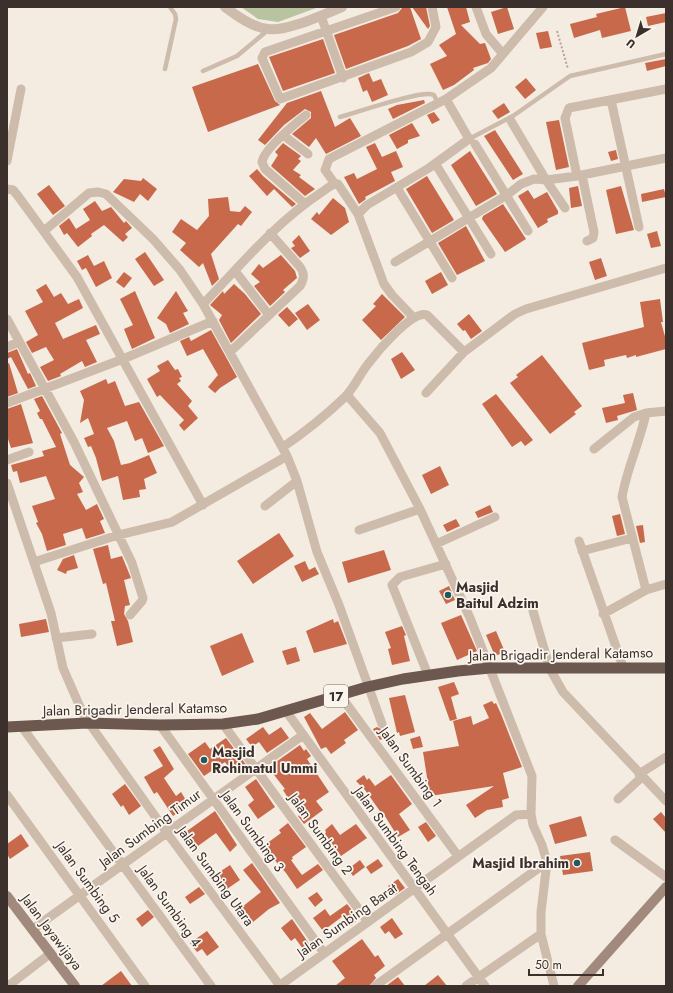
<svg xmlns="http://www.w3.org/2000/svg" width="673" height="993" font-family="Jost,sans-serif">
<rect width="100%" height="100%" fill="#f4ebe1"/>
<path fill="#b8c4a0" d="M241 7H319L278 22 258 19Z"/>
<path fill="#c8694b" d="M410 7 421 39 408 46 346 69 334 35 398 13 402 8Z
M412 7H426L430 26 428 29Z
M447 7H466L470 22 461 25 480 44 485 43 491 59 488 63 473 68 474 70 454 85 443 90 430 64 447 56 439 45 456 34Z
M507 7 514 29 498 34 491 12Z
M625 7 631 31 602 38 600 30 574 38 570 24 597 17 596 14Z
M666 13V22L648 26 646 17Z
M548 31 552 47 540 49 536 33Z
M323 39 335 73 283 91 269 57Z
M666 59V66L647 71 645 63Z
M258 64 275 101 280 105 208 132 192 87Z
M369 73 373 82 381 79 388 95 372 102 367 90 363 92 358 78Z
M526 78 536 90 525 99 515 87Z
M321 91 335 127 350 118 361 136 326 154 316 138 309 147 292 134 311 118V112L305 109 284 125 265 145 258 140 287 103Z
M424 100 425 103 393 119 388 109 397 105Z
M504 103 510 112 498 119 492 111Z
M434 112 440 120 432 124 427 115Z
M559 120 569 167 556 170 546 122Z
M412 123 420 136 408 140V143L397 149 389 135Z
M495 130 523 174 513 180 484 136Z
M283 143 301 156 298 159 301 161 293 170 301 175 299 177 315 189 305 196 271 166 278 155 275 152Z
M375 143 382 157 396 151 403 167 391 172 395 181 365 197 366 199 359 204 344 177 354 173 357 179 377 169 366 147Z
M616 150 618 159 611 161 608 152Z
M470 151 497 194 476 206 451 165Z
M257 169 263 176 296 204 292 207 274 189 267 196 249 176Z
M427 176 454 220 432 233 406 189Z
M143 178 157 189 148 201 140 194 134 202 113 192 124 179 141 181Z
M49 185 65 206 53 215 37 194Z
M578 186 582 206 571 208 569 188Z
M621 186 634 230 616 234 606 190Z
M664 189 666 197 642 202 641 194Z
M528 190 534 199 547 192 558 211V214L547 219 548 222 538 228 518 196Z
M228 197 230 211 240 212 245 206 252 212 241 226 238 224 211 254 219 279 212 286 203 263 199 267 180 250 186 243 172 232 181 219 197 230 209 216 208 199Z
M333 198 345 208 349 222 331 235 311 219 317 212 319 215Z
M95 201 102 211 111 207 124 223 126 221 132 228 125 234 128 237 123 242 104 225 91 234 92 236 78 247 67 233 64 235 59 226 69 218 76 229 90 220 83 209Z
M503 204 526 239 505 252 482 219 483 216Z
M466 226 485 261 457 275 438 243Z
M657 231 661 246 651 248 647 234Z
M299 235 310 251 300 258 291 248 295 246 292 242Z
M145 252 164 280 154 286 135 259Z
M88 255 94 266 104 261 112 278 96 287 86 268 82 270 77 261Z
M281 255 295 271 297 278 283 290 285 292 270 306 254 286 260 282 251 274 259 264 263 268Z
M601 258 607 276 595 280 589 262Z
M124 272 132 278 124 288 116 282Z
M441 272 448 285 432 294 425 281Z
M46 284 54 297 61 293 68 304 79 299 83 308 55 323 63 339 96 325 100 334 86 340 97 362 85 367 82 361 60 374 61 376 48 381 40 367 54 360 46 347 32 353 26 342 38 335 25 311 43 302 36 290Z
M234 284 245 294 261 314 231 343 219 320 222 315 210 305 223 291 224 294Z
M135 291 155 338 132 349 124 329 133 325 120 299Z
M176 291 188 311 183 313 189 324 170 333 166 324 157 318Z
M382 294 405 317 381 340 362 320 376 306 373 304Z
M660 299 663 322H661L666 340V349L636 357V355L627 358 626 355 604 360 605 366 589 370 582 343 644 327 640 302Z
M308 304 320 320 307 330 295 313Z
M287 307 298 319 289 327 278 315Z
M469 314 482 331 471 339 465 330 463 331 457 324Z
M211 330 237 377 220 388 215 393 208 387 218 375 203 349 187 356 180 341 189 337 191 341Z
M17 349 28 374 30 373 36 386 28 389 11 357 7 359V353Z
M402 352 415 370 401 379 391 359Z
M542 355 582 406 574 412 576 414 550 434 510 383 518 377 516 375Z
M168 360 175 370 178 369 182 377 179 378 181 381 177 384 192 401 188 406 198 418 184 431 179 425 184 420 160 395 157 397 147 379 160 371 157 366Z
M9 363 18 393 7 397V364Z
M106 379 108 384 115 381 125 406 139 402 164 446 148 453 142 438 135 441 127 421 107 428 114 441 121 465 130 463 149 455 157 473 144 479 146 489 139 490 140 497 123 500 118 476 102 481 96 458 91 446 88 447 84 438 94 434 88 418 80 423 84 400 80 391Z
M633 393 637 410 617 416 618 420 606 423 602 408 625 403 623 395Z
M496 394 533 440 525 446 521 441 512 447 482 404Z
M42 396 62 433 60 434 70 465 84 477 79 483 83 492 77 494 86 510 97 504 104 519 100 521 105 533 86 539 82 528 63 534 66 545 47 551 42 534 36 523 38 522 32 506 55 499 46 476 20 483 17 471 13 472 11 465 44 456 42 451 56 447 42 419H40L37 413 40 411 34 399Z
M21 404 33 443 11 448 8 439H7V409Z
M440 466 449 485 431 494 422 475Z
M490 505 493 512 478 518 475 512Z
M620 514 625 534 617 536 612 516Z
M456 519 460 526 447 532 443 525Z
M643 525 645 542 640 543 636 526Z
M279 533 294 556 253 584 237 561Z
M108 545 111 559 122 556 131 578 124 580 130 605 125 606 124 614 128 621 133 642 117 646 111 621H115L106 583 103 584 93 549Z
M384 550 391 570 348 583 342 562Z
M74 555 78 568 67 571 66 574 57 570 63 559Z
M305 561 309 570 315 567 319 574 302 582 294 566Z
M449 586 455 600 446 604 439 591Z
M461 615 477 651 457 660 441 623Z
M46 619 49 632 21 637 19 624Z
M333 619 334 623 338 621 347 644 314 653 306 631Z
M402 626 406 635 404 636 410 661 392 665 388 649 391 648 385 632Z
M496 631 505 652 495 656 486 635Z
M242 633 254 662 222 676 210 646Z
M296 647 300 661 287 665 282 651Z
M454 682 459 694 451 697 457 719 450 721 438 687Z
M405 695 415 732 400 736 399 732 397 733 389 698Z
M492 701 494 704 496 703 501 714 522 767 503 773 509 798 502 800 503 807 487 810 475 818 466 805 494 786 430 796 423 752 459 746 453 721 471 716 473 725 489 718 483 705Z
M345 712 358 730 344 740 346 743 331 754 326 747 321 749 304 717 310 713 322 729Z
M263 727 269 735 281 727 289 738 267 753 259 742 252 747 246 739Z
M377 727 383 730 386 738 380 740 373 729Z
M420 736 423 747 413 749 410 739Z
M226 738 247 766 234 775 225 762 204 776 188 754 205 742 210 749Z
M300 745 304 751 306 749 311 756 307 759 329 792 316 801 323 810 304 824 298 816 307 810 294 794 288 798 283 790 285 789 271 771 268 772 266 769Z
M160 746 174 769 164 778 176 796 181 792 189 805 173 816 157 792 154 794 144 777 163 766 153 750Z
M364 775 367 780 369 778 375 786 391 775 412 804 399 814 410 830 398 837 383 813 382 814 365 790 356 781Z
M256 779 275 807 258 819 248 805 254 800 245 787Z
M125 784 141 806 129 815 123 805 121 807 112 794Z
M215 811 237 845 230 852 216 833 191 851 180 836Z
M661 812 666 818V833L653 819Z
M581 816 587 836 555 844 549 825Z
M426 822 436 836 428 842 418 827Z
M288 823 306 847 292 857 293 859 291 860 296 867 302 875 318 864 323 870 297 889 286 873 272 857 270 858 262 847 281 833 279 830Z
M332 824 340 835 356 824 367 838 341 856 325 834 326 832 325 830Z
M21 834 29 846 10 859 7 854V844Z
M590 852 593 871 563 875 560 856Z
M378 859 383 866 371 874 366 867Z
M360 860 365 867 353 876 348 869Z
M252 863 280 903 269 909 253 922 242 907 261 892 243 870Z
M230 865 240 880 227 889 215 875Z
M398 879 405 888 395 895 388 886Z
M199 887 205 894 190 904 185 897Z
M317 892 323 900 315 907 308 898Z
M347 904 359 919 350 926 343 916 323 931 313 918 325 909 330 916Z
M148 910 154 917 142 927 136 919Z
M392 918 403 934 395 939 389 931 385 934 380 927Z
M292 919 312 948 306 953 295 938 291 941 281 928Z
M207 931 219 947 207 956 202 949 197 952 190 943Z
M362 939 375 957 378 955 385 966 374 975 376 978 369 986H335L345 978 332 961Z
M121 971 132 986H101Z
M438 975 447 986H424Z
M398 977 405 986H386Z"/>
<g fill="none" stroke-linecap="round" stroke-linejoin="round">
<path stroke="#b9a596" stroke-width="2" stroke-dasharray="2 2" stroke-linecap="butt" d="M557 31 568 69"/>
<path stroke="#cdbbac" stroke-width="4.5" d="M165 69 176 19 175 14 170 7
M203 71 237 56 268 30
M340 117C356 113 422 89 434 95L438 103
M469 139 513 116 570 76 666 54"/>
<path stroke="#cdbbac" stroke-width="9" d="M396 7 265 52 262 58 280 99 411 52 428 42 436 27 432 7
M476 7 486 34 503 54
M321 16 343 78
M611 100 639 227
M511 121 546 180 565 208
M283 135 308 154
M475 144 528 231
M7 161 21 89
M438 168 491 254
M582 175 594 232 593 238 587 241
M577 176 565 118 569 108 666 89
M335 184 325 170 329 159 446 99 478 77 491 68 543 7
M7 189 13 190 18 196 77 277 203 505
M399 191 452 278
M304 203 265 169 262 162C264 149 296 123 306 115
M44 231 89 193 98 192 106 194 153 239 180 270 203 304 287 456 297 481 317 552 339 605 382 724
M395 262 507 195 521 184 534 179 546 180 577 176 666 158
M235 271 269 315
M203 304C241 265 276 222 322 192 327 189 332 183 338 184L358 214
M413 317 392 295 384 284 358 214 367 205 429 168 469 139 446 99
M7 319 74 442 132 563 143 598 142 601 130 615
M7 347 19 342
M231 351 300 286C304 279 305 274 300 267L270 233
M426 393 464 352
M347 395 380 433 420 509 470 618 532 776 531 814 533 825 542 845 547 862 541 912V934L554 986
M7 403 123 359 213 321
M283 447C305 432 326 415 345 397 354 388 360 374 368 364 377 352 412 310 427 315L464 352 515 314 526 309 666 268
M594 449 634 417 646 413 666 411
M7 460 29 452
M7 483 51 613 63 668 87 723
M265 506 297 481
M359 530 420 509
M579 541 623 667
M436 544 495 517
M582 551 632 538
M34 562 118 535 172 522 287 456
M646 590 622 497C627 468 640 442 646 413
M533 611 550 669 563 692 666 801
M603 614 646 590 666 584
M56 638 92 634
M428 675 392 585 400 577 446 564
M340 695 458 856
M286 711 485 986
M89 723 167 833 280 986
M223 724 368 922
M160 725 324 953
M22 727 211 986
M639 774 666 757
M7 795 145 986
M618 799 642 777
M615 840 666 877
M33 929 303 735
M8 986 51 953
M279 986 516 815 531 814
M375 986 547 862
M466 986 541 934"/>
<path stroke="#cdbbac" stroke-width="10" d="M225 7C237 16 252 27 268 29 287 32 324 14 342 7"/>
<path stroke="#a18a7d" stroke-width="10" d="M7 896 75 986
M578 986 666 887"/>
<path stroke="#6c584f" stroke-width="11" d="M7 727 87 723 160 725 223 724 258 719 367 687 403 679 458 671 490 668H666"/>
</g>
<g fill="#1f5a5e" stroke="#fbf5ee" stroke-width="1.5">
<circle cx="448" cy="595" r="4"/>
<circle cx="204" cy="760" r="4"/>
<circle cx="577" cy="863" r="4"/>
</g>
<g text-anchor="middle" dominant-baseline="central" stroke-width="3.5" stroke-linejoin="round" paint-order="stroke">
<rect fill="#fbf5ee" stroke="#756b66" stroke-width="1" x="324" y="685" width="24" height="22" rx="3"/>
<g font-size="13" font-weight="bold" fill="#3b302b">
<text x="336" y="696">17</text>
</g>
<g font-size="14" font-weight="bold" fill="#3b302b" stroke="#fbf5ee" text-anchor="start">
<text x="456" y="587">Masjid<tspan x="456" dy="16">Baitul Adzim</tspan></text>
<text x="212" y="752">Masjid<tspan x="212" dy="16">Rohimatul Ummi</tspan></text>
<text x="569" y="863" text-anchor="end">Masjid Ibrahim</text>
</g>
<g font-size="14" fill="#3b302b" stroke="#fbf5ee">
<text transform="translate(561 654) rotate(-1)">Jalan Brigadir Jenderal Katamso</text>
<text transform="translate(135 709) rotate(-1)">Jalan Brigadir Jenderal Katamso</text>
<text transform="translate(411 767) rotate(54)">Jalan Sumbing 1</text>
<text transform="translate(150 828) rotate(-36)">Jalan Sumbing Timur</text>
<text transform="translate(253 831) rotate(54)">Jalan Sumbing 3</text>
<text transform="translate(321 834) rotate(54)">Jalan Sumbing 2</text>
<text transform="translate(396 841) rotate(54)">Jalan Sumbing Tengah</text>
<text transform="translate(216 876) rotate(54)">Jalan Sumbing Utara</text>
<text transform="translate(88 882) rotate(54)">Jalan Sumbing 5</text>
<text transform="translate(170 906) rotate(54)">Jalan Sumbing 4</text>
<text transform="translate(347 920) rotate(-35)">Jalan Sumbing Barat</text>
<text transform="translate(52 932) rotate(53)">Jalan Jayawijaya</text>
</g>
</g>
<rect width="673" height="993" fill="none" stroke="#3b302b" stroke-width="16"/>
<g transform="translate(637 36) rotate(218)" stroke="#fbf5ee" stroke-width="3" paint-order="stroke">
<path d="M0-3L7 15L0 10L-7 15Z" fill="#3b302b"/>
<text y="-6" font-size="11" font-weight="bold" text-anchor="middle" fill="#3b302b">U</text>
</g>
<path d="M529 969v6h74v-6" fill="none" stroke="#3b302b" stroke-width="2"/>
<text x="535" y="969" font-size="12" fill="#3b302b" stroke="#fbf5ee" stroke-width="3" paint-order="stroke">50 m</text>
</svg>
